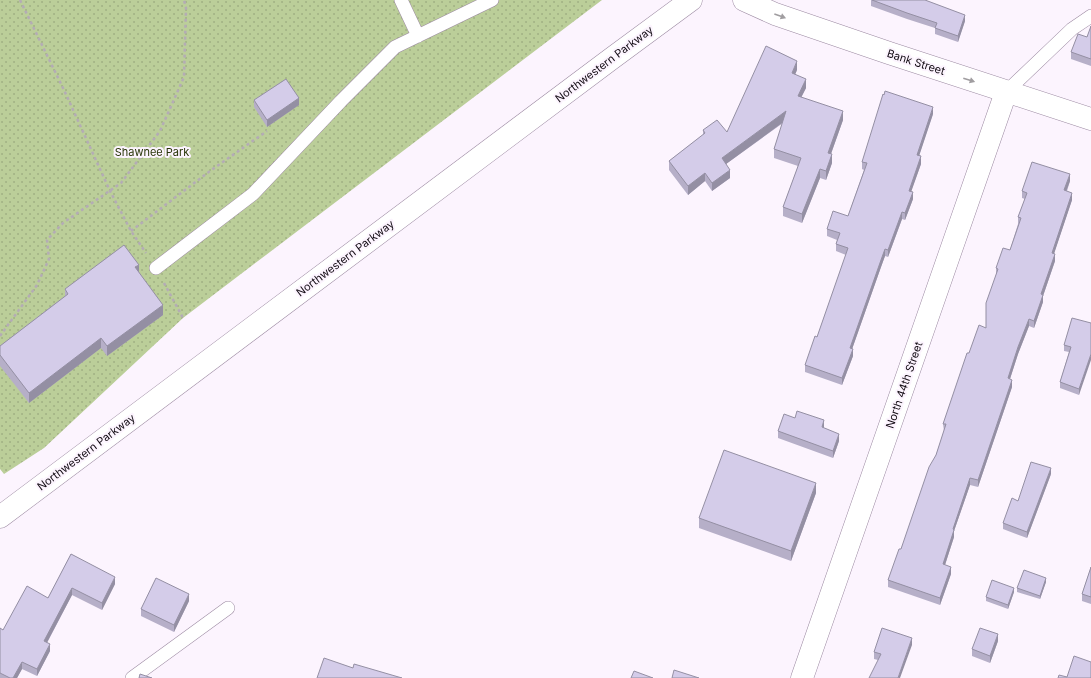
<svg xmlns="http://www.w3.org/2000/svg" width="1091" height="678" font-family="Inter,sans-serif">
<defs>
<pattern id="park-dots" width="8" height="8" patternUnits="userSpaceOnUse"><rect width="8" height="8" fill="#bbce99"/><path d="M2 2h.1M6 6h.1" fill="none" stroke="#a0b083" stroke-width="1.8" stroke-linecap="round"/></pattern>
</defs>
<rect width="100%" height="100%" fill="#fcf4fe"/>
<path fill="url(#park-dots)" d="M0 0H602L183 318 44 448 4 474 0 469Z"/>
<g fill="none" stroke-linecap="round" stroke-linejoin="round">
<g stroke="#9c8aa2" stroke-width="14">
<path id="lane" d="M401 0 418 36
M1006 92 1072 29 1091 16
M156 268 253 194 341 101 395 47 492 0
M132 678 228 608"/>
</g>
<g stroke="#9c8aa2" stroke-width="23">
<path id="street" d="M802 678 1006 92"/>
</g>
<g stroke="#9c8aa2" stroke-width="23">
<path id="secondary" d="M744 0 775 14 889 53 1091 119
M0 517 611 59 691 0"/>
</g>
<path stroke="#b4acb5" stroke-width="2.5" stroke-dasharray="3 3" stroke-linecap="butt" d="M20 0 64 90 110 191 131 231 146 253
M131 231 210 171 267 131
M164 283 183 318
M0 336 37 285 49 259 47 240 63 223 121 183 160 131 184 77 186 8 184 0"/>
<use href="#lane" stroke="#fff" stroke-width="13"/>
<use href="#street" stroke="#fff" stroke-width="22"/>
<use href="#secondary" stroke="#fff" stroke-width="22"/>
</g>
<path fill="#b6afc8" d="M871 0H925L965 21 958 42 935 34V28L907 19 871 6Z
M1091 26V66L1071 59V52L1087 37Z
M797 70 795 74 806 88 801 97 843 120 831 154 832 163 826 180 820 178 802 223 783 216V207L798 166 774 158V149L783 123 726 164 730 178 712 191 705 181 688 195 669 170V161L703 135V130L727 132Z
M254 100 299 105 267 127 254 107Z
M933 114 919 156 921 164 911 191 913 199 905 220 902 219 888 257 885 256 881 267 852 349 853 356 842 385 805 372V365L817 337 846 255 836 251V244L837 240 827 236V229L848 216 864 170 862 169V162Z
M1070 181 1067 191 1072 200 1054 253 1055 261 1043 296V302L1034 328 1029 326 1018 354 1010 379 1012 387 978 487 970 485 954 531V537L945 565 951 574 940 605 888 587V580L901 549 936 455 944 431 943 424 969 353 986 328 996 275V268L1010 250 1018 224V217L1025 199 1022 198V191Z
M139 272 163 315 107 356 101 348 29 403 0 366V346L65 296V289Z
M1091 323 1079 395 1060 388V382L1069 352 1064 351V345Z
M824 427V428L839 441 833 458 778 438V431Z
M1051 474 1027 538 1003 529V523Z
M816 493 791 561 699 528V518Z
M71 554 115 584 102 610 72 595 47 643 50 651 37 676 22 669 17 678H0V628L3 630 48 598Z
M1091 567V604L1082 601V594Z
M1046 582 1040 599 1017 592V588Z
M1014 592 1008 609 986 601V597Z
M189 601 174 632 141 616V609Z
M998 641 990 663 972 656V649Z
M912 645 878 660 874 659V652Z"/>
<path fill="#948fa3" d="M965 15V21L958 42V36Z
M797 61V70L792 82V73Z
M806 79V88L798 104V96Z
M299 98V105L267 127V120Z
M933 107V114L917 162V155Z
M786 111V120L722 167V158Z
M843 111V120L828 162V153Z
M832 154V163L826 180V171Z
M921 156V164L909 198V191Z
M820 169V178L802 223V214Z
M730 170V178L712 191V183Z
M705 173V181L688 195V186Z
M1070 174V181L1064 197V190Z
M913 192V199L905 220V213Z
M1072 193V200L1052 260V253Z
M902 212V219L888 257V250Z
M885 249V256L881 267 850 355V348L881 260Z
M1055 254V261L1043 296V302L1034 328V321L1041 294Z
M139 265V275L135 267Z
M163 305V315L107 356V346Z
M1029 319V326L1018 354 1008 385V378L1018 347Z
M101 338V348L29 403V393Z
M853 349V356L842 385V378Z
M1091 354V360L1079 395V389Z
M1012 380V387L978 487V480Z
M824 420V427L822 434V427Z
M839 434V441L833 458V451Z
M1051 468V474L1027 538V532Z
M970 478V485L954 531V537L943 571V564L953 529Z
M816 483V493L791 561V551Z
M951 567V574L940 605V598Z
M115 577V584L102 610V603Z
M1046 578V582L1040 599V596Z
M72 588V595L44 648V641Z
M1014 588V592L1008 609V605Z
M189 594V601L174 632V625Z
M998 634V641L990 663V656Z
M912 638V645L900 678H898Z
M50 644V651L37 676V669Z
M22 662V669L17 678H13Z"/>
<path fill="#d4cce9" stroke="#948fa3" d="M872 0H925L965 15 958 36 935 28 937 23 907 13Z
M1091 26V59L1071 52 1078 34 1087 37Z
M766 46 797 61 792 73 806 79 798 96 843 111 828 153 832 154 826 171 820 169 802 214 783 207 801 158 774 149 786 111 722 158 730 170 712 183 705 173 688 186 669 161 705 133 703 130 717 120 727 132Z
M286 79 299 98 267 120 254 100Z
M885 91 933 107 917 155 921 156 909 191 913 192 905 213 902 212 888 250 885 249 881 260 850 348 853 349 842 378 805 365 815 336 817 337 848 248 836 244 840 233 827 229 833 211 848 216 867 163 862 162 883 94 884 95Z
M1032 162 1070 174 1064 190 1072 193 1052 253 1055 254 1041 294 1043 295 1034 321 1029 319 1018 347 1008 378 1012 380 978 480 970 478 953 529 954 530 943 564 951 567 940 598 888 580 899 549H901L929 467 936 455 946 424H943L967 353H969L979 325 986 328V303L998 269 996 268 1003 248 1010 250 1021 218 1018 217 1027 193 1022 191Z
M124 245 139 265 135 267 163 305 107 346 101 338 29 393 0 355V346L68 294 65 289Z
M1072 318 1091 323V354L1079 389 1060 382 1071 347 1064 345Z
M797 411 824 420 822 427 839 434 833 451 778 431 784 414 795 418Z
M724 450 816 483 791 551 699 518Z
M1031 462 1051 468 1027 532 1003 523 1012 498 1018 501Z
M71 554 115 577 102 603 72 588 44 641 50 644 37 669 22 662 13 678H10L0 673V628L3 630 27 586 48 598Z
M1091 567V597L1082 594Z
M1024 570 1046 578 1040 596 1017 588Z
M156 578 189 594 174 625 141 609Z
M992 580 1014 588 1008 605 986 597Z
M882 628 912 638 898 678H869L881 654 874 652Z
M980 628 998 634 990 656 972 649Z
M1074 656 1091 662V678H1058L1059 675 1067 677Z
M324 658 353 668 354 664 402 678H317Z
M674 670 699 678H672Z
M634 671 653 678H631Z
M140 674 152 678H139Z"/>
<defs><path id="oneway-solid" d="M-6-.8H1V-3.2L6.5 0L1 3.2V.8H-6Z"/></defs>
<g fill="#a09da0">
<use href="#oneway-solid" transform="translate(780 16) rotate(20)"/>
<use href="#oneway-solid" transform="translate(969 80) rotate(18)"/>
</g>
<g text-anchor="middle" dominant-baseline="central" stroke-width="4" stroke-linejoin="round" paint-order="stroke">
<g font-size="11" fill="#110a12" stroke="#fcf4fe">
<text transform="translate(916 62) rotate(18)">Bank Street</text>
<text transform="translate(604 64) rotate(-37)">Northwestern Parkway</text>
<text transform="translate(345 258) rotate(-37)">Northwestern Parkway</text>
<text transform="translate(904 385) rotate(-71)">North 44th Street</text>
<text transform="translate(86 452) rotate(-37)">Northwestern Parkway</text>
</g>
<g font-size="11" fill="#293608" stroke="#fcf4fe">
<text x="152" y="152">Shawnee Park</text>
</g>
</g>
</svg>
